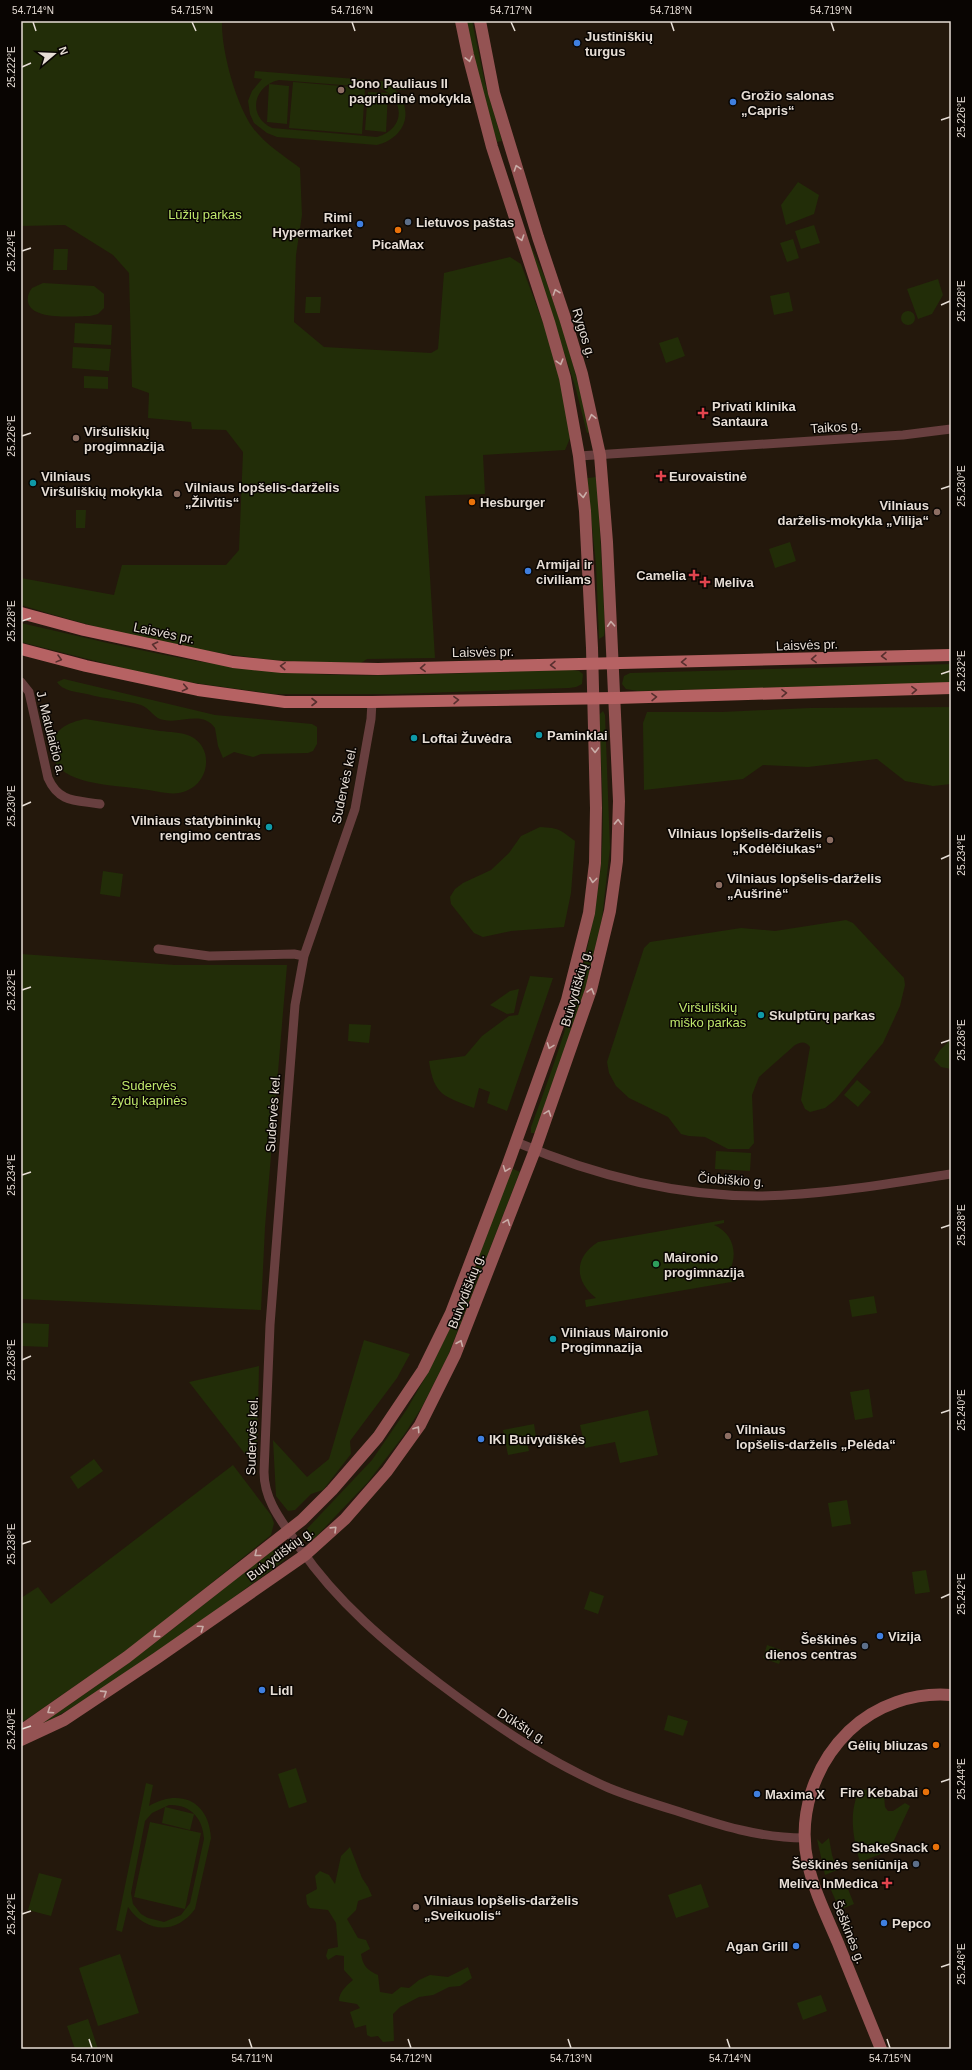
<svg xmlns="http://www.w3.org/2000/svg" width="972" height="2070" font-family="Helvetica,sans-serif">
<rect width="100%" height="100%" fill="#24180c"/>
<path fill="#222d08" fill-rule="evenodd" d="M21 21H222C221 50 236 105 253 128 265 144 284 156 300 168L302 215 296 255 294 322 324 347 431 353 438 349 444 273 510 257 521 264 551 344 561 381 571 436 565 450 483 455 485 494 425 496 435 658 367 659 361 663C336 662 310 663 285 661 195 653 107 632 21 605V578L114 595 122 565H226L239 550 243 452 226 430 192 429 191 422 148 418 149 393 132 387 129 273 113 255 65 225 21 226Z
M466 21H472L485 83 502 141 497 142 477 74Z
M255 71 406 83V90H395C415 111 405 138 377 145L277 137 267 133 254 123 250 114 248 101 252 91 262 79 254 78ZM279 80 380 88C406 100 405 129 377 137L272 128C247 116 253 86 279 80Z
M293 82 365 88 362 134 289 128Z
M269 84 289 86 287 124 267 122Z
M368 92 388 93 386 132 365 130Z
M798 182 819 195 814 214 786 225 781 205Z
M814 225 820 243 801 249 795 231Z
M525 232 545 278 565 335 591 432 587 433 575 386Z
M793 239 799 258 787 262 780 243Z
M54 249H68L67 270H53Z
M938 279 943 295 932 314 918 319 907 289Z
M43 283 94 286 104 294V308L98 314 90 316C75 316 32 321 28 302 27 297 29 292 32 288Z
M789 292 793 311 774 315 770 296Z
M306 297H321L320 313H305Z
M901 318a7 7 0 1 1 14 0a7 7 0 1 1-14 0Z
M75 323 112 325 111 345 74 343Z
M678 337 685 356 666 363 659 343Z
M73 347 111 349 109 371 72 368Z
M84 376 108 377V389L84 388Z
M597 477 605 628 604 636 599 639 596 565 587 478Z
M76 510H86L85 528H76Z
M790 542 796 561 775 568 769 549Z
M21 623C108 643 194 665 283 672 377 680 473 672 567 669L579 671 583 674 582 684 576 687 569 688 395 694H273L166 679 21 642Z
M951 664V683L638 691 626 689 622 684 624 676 630 673Z
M64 679 215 715 312 724 317 727V744L313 751 308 753 261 754 253 757 234 752 223 758 218 746 215 728C202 710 181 724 164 720 154 719 150 708 141 705 125 700 105 699 87 694 78 692 62 691 57 682Z
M951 707V784L933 786 905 781 877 759 808 767 763 765 743 779 644 790 643 723 647 712H722L810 708Z
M603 711 605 715 610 848 602 919 581 1006 535 1133H531V1127C563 1042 592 955 601 864 605 814 601 764 599 715Z
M85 719C110 723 135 727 160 731 169 732 182 732 190 736 214 747 210 782 186 791 173 797 155 790 141 789 112 784 41 786 54 740 58 726 72 722 85 719Z
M540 827C560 828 560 830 575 841L571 893 564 927 511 931 483 937 474 933 451 904 450 897 455 889 463 883 491 870 509 853 521 836Z
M103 871 123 874 120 897 100 894Z
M846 920 853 923 904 978 905 985 900 1006 883 1043 835 1100 825 1108 810 1112 805 1109 801 1100 810 1047C805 1041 801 1042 795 1045L759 1077 752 1095 754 1143 749 1149H728L705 1137 689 1136 681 1134 668 1117 629 1098 616 1086 609 1073 607 1062 644 948 650 942 741 928 775 931Z
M21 954 175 965H287L265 1227 261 1310 21 1299Z
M530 976 553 978 507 1111 487 1103 490 1092 479 1088 474 1108C444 1096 434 1096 429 1061L465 1056 482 1036 509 1016 518 1015Z
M519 989 514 1013 507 1014 490 1005 510 991Z
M349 1024 371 1025 369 1043 348 1041Z
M951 1039V1069L941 1067 934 1060 940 1050Z
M857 1080 871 1092 858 1107 844 1095Z
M716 1151 751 1153 750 1171 715 1169Z
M511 1168 520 1172 447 1358 422 1407 404 1435 368 1482 312 1541H304L302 1534 372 1460 407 1409 426 1376 446 1336Z
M724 1220V1223L714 1225C735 1234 739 1257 727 1275L735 1274 737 1281 586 1307 585 1300 596 1298C574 1281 574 1257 598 1242Z
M874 1296 877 1313 852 1317 849 1300Z
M21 1323 49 1324 48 1347 21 1346Z
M364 1340 410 1354 397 1378 350 1441 351 1454 323 1490 311 1494 295 1510 288 1511 276 1496 273 1440 307 1477 329 1459Z
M259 1366 257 1461 252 1463 189 1382Z
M869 1389 873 1417 855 1420 850 1392Z
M648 1410 658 1455 620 1463 615 1442 585 1448 580 1425Z
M534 1424 536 1437 526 1439 529 1451 508 1455 503 1430Z
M94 1459 103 1471 78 1489 70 1477Z
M233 1465 271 1515 274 1523 271 1535 136 1644 21 1723V1598L38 1587 51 1604Z
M847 1500 851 1524 832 1527 828 1503Z
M276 1547H282L287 1554 284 1560 278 1565C195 1625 113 1688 21 1736 112 1680 193 1613 276 1547Z
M926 1570 930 1592 915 1594 912 1572Z
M590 1591 604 1596 598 1614 584 1609Z
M767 1645 784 1651 779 1664 763 1658Z
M668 1715 688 1721 683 1736 664 1730Z
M296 1768 307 1802 289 1808 278 1774Z
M146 1783 153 1785 149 1806C180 1788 209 1801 211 1838L195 1909C176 1935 146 1933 128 1907L122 1932 116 1930ZM169 1805C191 1804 203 1819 204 1839L190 1903 181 1915 164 1922 148 1918 141 1914 133 1904 131 1893 145 1821 152 1813Z
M860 1789 876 1791 884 1796 885 1807 888 1811H893L905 1803 910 1806 889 1851 860 1862C853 1838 848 1812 860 1789Z
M165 1807 194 1814 190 1830 162 1823Z
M150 1822 201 1833 185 1909 134 1897Z
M829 1838 832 1855 837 1870 825 1875 817 1839 822 1844Z
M350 1847 362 1878 368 1887 372 1896 358 1901 356 1910 347 1919 358 1938 366 1940 370 1949 361 1954C363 1966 367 1970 378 1975L380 1992 392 1994 401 1987 409 1988 419 1980 430 1975 448 1977 468 1967 472 1978 460 1986 449 1987 433 1995 419 1997 400 2007 393 2014 394 2041 383 2042 378 2036 371 2037 367 2035 366 2025 355 2028 350 2012 360 2008 357 2004 339 2001C339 1992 346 1986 353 1980L344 1970V1956L336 1955 328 1960 326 1956 328 1949 338 1947 336 1923 328 1910 310 1908 307 1904 306 1895 317 1889 315 1876 320 1871 329 1875 335 1884 341 1856Z
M39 1873 62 1879 51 1916 28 1910Z
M844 1883 846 1884 854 1904 842 1909 838 1906 831 1890 832 1887Z
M701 1884 709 1907 676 1918 668 1895Z
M120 1954 139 2013 98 2026 79 1968Z
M821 1995 827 2011 803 2020 797 2003Z
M88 2019 98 2049H75L67 2026Z"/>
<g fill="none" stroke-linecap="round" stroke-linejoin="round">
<path stroke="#683f3f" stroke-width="9" d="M579 456 903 435 951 429
M21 682 29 692 48 778C59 803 76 800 100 804
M372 702 371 719 355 809 304 956 295 1005 270 1325 264 1472C264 1502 284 1524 300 1548 337 1602 388 1645 440 1684 493 1724 547 1761 609 1788 631 1797 654 1804 677 1811 719 1825 760 1838 804 1838
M158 949 209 956 294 954 304 956
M516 1142C593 1175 675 1196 759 1196 824 1195 887 1184 951 1174"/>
<path stroke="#945353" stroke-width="12" d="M21 1731 127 1657 302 1520 332 1490 378 1437 423 1370 451 1313 508 1164 567 1000 589 913 595 863 596 808 592 648 585 511 579 456 565 378 549 322 492 147 468 55 461 21
M21 1740 64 1720 157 1658 305 1555 345 1519 387 1471 420 1425 455 1355 535 1150 591 990 610 911 617 861 619 801 607 542 600 455 582 374 565 318 538 237 494 93 480 21
M881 2049C867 2014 852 1978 838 1943 827 1917 814 1891 808 1864 797 1816 814 1765 849 1731 876 1705 914 1692 951 1695"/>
<path stroke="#b66263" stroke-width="12" d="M21 613 84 630 233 662 282 667 378 669 951 655
M21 649 86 666 198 690 285 702H372L616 698 951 688"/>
</g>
<defs><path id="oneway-chevron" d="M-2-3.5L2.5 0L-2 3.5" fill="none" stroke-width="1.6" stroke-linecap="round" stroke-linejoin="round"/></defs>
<g stroke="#c9ada8">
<use href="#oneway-chevron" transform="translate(469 59) rotate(76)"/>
<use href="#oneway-chevron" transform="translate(517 168) rotate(-108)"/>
<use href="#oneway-chevron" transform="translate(521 238) rotate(72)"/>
<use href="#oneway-chevron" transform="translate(556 292) rotate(-109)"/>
<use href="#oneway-chevron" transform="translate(560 362) rotate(74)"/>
<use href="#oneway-chevron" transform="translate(592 417) rotate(-103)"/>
<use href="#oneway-chevron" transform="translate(583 495) rotate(84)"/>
<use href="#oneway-chevron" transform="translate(611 624) rotate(-93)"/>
<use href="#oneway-chevron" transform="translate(595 750) rotate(89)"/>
<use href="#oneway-chevron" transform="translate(618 822) rotate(-88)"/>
<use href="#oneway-chevron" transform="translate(593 880) rotate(97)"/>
<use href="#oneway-chevron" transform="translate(591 991) rotate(-74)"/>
<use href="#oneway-chevron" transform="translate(550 1046) rotate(110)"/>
<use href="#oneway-chevron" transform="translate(548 1113) rotate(-70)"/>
<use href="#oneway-chevron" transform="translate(506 1169) rotate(111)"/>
<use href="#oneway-chevron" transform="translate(507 1222) rotate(-69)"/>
<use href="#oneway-chevron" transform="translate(460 1343) rotate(-67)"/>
<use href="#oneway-chevron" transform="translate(417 1429) rotate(-56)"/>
<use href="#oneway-chevron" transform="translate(334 1529) rotate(-44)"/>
<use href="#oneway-chevron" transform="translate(257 1554) rotate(141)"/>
<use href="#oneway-chevron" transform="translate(201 1628) rotate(-35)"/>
<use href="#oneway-chevron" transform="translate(156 1635) rotate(142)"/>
<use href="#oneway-chevron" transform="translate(104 1693) rotate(-33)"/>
<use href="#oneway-chevron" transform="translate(50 1711) rotate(146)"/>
</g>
<g stroke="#572f2e">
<use href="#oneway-chevron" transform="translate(155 645) rotate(-168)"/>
<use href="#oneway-chevron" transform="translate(884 656) rotate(178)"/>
<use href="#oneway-chevron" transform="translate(59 659) rotate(15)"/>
<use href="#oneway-chevron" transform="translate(814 659) rotate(178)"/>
<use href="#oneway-chevron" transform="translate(684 662) rotate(179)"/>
<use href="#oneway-chevron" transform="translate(553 665) rotate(179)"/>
<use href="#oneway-chevron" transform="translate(283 666) rotate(-177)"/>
<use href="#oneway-chevron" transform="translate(423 668) rotate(178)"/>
<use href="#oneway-chevron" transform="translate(185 688) rotate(12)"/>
<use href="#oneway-chevron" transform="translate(914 690) rotate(-3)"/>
<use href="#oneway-chevron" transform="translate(784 693) rotate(-1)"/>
<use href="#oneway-chevron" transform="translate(654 697) rotate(-1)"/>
<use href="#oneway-chevron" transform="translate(456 700) rotate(-1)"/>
<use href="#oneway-chevron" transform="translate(314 702)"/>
</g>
<path fill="none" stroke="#e6ddd5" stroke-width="1.5" d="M33 22 36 31M192 22 196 31M352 22 355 31M511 22 515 31M671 22 674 31M831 22 834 31M22 67 31 63M941 120 950 117M22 251 31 248M941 305 950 301M22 436 31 433M941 489 950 486M22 621 31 618M941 674 950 671M22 806 31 802M941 859 950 855M22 990 31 987M941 1043 950 1040M22 1175 31 1172M941 1228 950 1225M22 1360 31 1356M941 1413 950 1410M22 1544 31 1541M941 1598 950 1594M22 1729 31 1726M941 1782 950 1779M22 1914 31 1911M941 1967 950 1964M89 2039 92 2048M249 2039 252 2048M408 2039 411 2048M568 2039 571 2048M727 2039 730 2048M887 2039 890 2048"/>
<g fill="#3f7fe0" stroke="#090502" stroke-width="1.5">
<circle cx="577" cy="43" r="4"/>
<circle cx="733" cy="102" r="4"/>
<circle cx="360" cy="224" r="4"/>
<circle cx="528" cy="571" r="4"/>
<circle cx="481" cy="1439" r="4"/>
<circle cx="880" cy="1636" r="4"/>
<circle cx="262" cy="1690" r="4"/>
<circle cx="757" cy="1794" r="4"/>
<circle cx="884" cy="1923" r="4"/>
<circle cx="796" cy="1946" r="4"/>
</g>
<g fill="#8d6e63" stroke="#090502" stroke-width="1.5">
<circle cx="341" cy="90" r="4"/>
<circle cx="76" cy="438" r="4"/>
<circle cx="177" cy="494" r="4"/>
<circle cx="937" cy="512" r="4"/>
<circle cx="830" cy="840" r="4"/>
<circle cx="719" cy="885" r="4"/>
<circle cx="728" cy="1436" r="4"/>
<circle cx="416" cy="1907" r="4"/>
</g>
<g fill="#5c6f8a" stroke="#090502" stroke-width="1.5">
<circle cx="408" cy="222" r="4"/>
<circle cx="865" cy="1646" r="4"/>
<circle cx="916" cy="1864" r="4"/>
</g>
<g fill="#e8710a" stroke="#090502" stroke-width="1.5">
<circle cx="398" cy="230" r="4"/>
<circle cx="472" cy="502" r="4"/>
<circle cx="936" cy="1745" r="4"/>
<circle cx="926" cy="1792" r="4"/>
<circle cx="936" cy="1847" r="4"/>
</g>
<g fill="#e0444e" stroke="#090502" stroke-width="1.5">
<path d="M701 407h4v4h4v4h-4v4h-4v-4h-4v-4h4z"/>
<path d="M659 470h4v4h4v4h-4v4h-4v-4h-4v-4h4z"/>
<path d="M692 569h4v4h4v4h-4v4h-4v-4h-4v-4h4z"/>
<path d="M703 576h4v4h4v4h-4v4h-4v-4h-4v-4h4z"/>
<path d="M885 1877h4v4h4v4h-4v4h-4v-4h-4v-4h4z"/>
</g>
<g fill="#0f9aa8" stroke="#090502" stroke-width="1.5">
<circle cx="33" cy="483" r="4"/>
<circle cx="539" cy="735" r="4"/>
<circle cx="414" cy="738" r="4"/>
<circle cx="269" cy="827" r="4"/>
<circle cx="761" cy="1015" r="4"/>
<circle cx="553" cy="1339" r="4"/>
</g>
<circle fill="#2e9e5b" stroke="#090502" stroke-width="1.5" cx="656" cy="1264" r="4"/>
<g text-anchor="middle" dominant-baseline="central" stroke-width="3" stroke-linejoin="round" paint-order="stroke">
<g font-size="13" font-weight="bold" fill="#e6ddd5" stroke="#090502" text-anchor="start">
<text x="585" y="36">Justiniškių<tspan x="585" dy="15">turgus</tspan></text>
<text x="349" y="83">Jono Pauliaus II<tspan x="349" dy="15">pagrindinė mokykla</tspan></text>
<text x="741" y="95">Grožio salonas<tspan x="741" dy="15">„Capris“</tspan></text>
<text x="352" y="217" text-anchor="end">Rimi<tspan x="352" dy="15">Hypermarket</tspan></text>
<text x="416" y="222">Lietuvos paštas</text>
<text x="398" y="244" text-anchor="middle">PicaMax</text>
<text x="712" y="406">Privati klinika<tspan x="712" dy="15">Santaura</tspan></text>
<text x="84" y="431">Viršuliškių<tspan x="84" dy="15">progimnazija</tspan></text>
<text x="41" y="476">Vilniaus<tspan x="41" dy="15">Viršuliškių mokykla</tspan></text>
<text x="669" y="476">Eurovaistinė</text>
<text x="185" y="487">Vilniaus lopšelis-darželis<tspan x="185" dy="15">„Žilvitis“</tspan></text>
<text x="480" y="502">Hesburger</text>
<text x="929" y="505" text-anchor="end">Vilniaus<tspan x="929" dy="15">darželis-mokykla „Vilija“</tspan></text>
<text x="536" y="564">Armijai ir<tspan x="536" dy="15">civiliams</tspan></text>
<text x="686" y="575" text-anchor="end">Camelia</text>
<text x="714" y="582">Meliva</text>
<text x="547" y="735">Paminklai</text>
<text x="422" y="738">Loftai Žuvėdra</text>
<text x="261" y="820" text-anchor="end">Vilniaus statybininkų<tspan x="261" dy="15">rengimo centras</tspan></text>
<text x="822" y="833" text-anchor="end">Vilniaus lopšelis-darželis<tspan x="822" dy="15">„Kodėlčiukas“</tspan></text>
<text x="727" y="878">Vilniaus lopšelis-darželis<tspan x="727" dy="15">„Aušrinė“</tspan></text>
<text x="769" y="1015">Skulptūrų parkas</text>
<text x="664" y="1257">Maironio<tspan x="664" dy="15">progimnazija</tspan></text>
<text x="561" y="1332">Vilniaus Maironio<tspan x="561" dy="15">Progimnazija</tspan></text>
<text x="736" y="1429">Vilniaus<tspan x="736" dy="15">lopšelis-darželis „Pelėda“</tspan></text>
<text x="489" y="1439">IKI Buivydiškės</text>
<text x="888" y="1636">Vizija</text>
<text x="857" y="1639" text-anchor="end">Šeškinės<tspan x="857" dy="15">dienos centras</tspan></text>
<text x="270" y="1690">Lidl</text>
<text x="928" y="1745" text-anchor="end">Gėlių bliuzas</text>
<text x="918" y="1792" text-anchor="end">Fire Kebabai</text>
<text x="765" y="1794">Maxima X</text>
<text x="928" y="1847" text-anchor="end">ShakeSnack</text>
<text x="908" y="1864" text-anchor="end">Šeškinės seniūnija</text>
<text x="878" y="1883" text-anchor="end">Meliva InMedica</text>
<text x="424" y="1900">Vilniaus lopšelis-darželis<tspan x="424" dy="15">„Sveikuolis“</tspan></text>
<text x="892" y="1923">Pepco</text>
<text x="788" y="1946" text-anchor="end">Agan Grill</text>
</g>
<g font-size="13" fill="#bfe76b" stroke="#090502">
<text x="205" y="214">Lūžių parkas</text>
<text x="708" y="1007">Viršuliškių<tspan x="708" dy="15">miško parkas</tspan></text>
<text x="149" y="1085">Sudervės<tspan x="149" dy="15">žydų kapinės</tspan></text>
</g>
<g font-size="13" fill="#e6ddd5" stroke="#090502">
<text transform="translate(584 333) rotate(73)">Rygos g.</text>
<text transform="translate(836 427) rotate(-4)">Taikos g.</text>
<text transform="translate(164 633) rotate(12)">Laisvės pr.</text>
<text transform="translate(807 645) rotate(-2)">Laisvės pr.</text>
<text transform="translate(483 652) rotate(-1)">Laisvės pr.</text>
<text transform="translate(51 733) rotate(76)">J. Matulaičio a.</text>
<text transform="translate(344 785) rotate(-78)">Sudervės kel.</text>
<text transform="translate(576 988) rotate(-74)">Buivydiškių g.</text>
<text transform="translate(273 1113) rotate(-86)">Sudervės kel.</text>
<text transform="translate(731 1180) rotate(4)">Čiobiškio g.</text>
<text transform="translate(466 1291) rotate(-69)">Buivydiškių g.</text>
<text transform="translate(252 1436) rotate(-88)">Sudervės kel.</text>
<text transform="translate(280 1554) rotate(-37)">Buivydiškių g.</text>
<text transform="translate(522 1726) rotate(32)">Dūkštų g.</text>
<text transform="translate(849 1932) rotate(68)">Šeškinės g.</text>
</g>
</g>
<rect width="972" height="2070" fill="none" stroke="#090502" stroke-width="44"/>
<g transform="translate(54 54) rotate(71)" stroke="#090502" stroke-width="3" paint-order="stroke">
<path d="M0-3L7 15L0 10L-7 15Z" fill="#e6ddd5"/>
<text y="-6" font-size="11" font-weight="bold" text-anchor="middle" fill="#e6ddd5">N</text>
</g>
<rect x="22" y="22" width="928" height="2026" fill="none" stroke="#e6ddd5" stroke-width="1.5"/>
<g font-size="10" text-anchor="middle" fill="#e6ddd5">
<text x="33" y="14">54.714°N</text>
<text x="192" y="14">54.715°N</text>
<text x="352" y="14">54.716°N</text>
<text x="511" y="14">54.717°N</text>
<text x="671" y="14">54.718°N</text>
<text x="831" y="14">54.719°N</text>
<text transform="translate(11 67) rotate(-90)" y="4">25.222°E</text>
<text transform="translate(961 117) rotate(-90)" y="4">25.226°E</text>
<text transform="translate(11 251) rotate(-90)" y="4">25.224°E</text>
<text transform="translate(961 301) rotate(-90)" y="4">25.228°E</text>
<text transform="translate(11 436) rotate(-90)" y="4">25.226°E</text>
<text transform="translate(961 486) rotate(-90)" y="4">25.230°E</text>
<text transform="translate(11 621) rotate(-90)" y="4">25.228°E</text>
<text transform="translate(961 671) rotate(-90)" y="4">25.232°E</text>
<text transform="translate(11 806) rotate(-90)" y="4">25.230°E</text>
<text transform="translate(961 855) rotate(-90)" y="4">25.234°E</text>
<text transform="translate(11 990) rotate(-90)" y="4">25.232°E</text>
<text transform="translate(961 1040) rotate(-90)" y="4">25.236°E</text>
<text transform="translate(11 1175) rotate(-90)" y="4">25.234°E</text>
<text transform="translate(961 1225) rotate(-90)" y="4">25.238°E</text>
<text transform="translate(11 1360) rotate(-90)" y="4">25.236°E</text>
<text transform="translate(961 1410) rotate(-90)" y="4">25.240°E</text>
<text transform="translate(11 1544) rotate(-90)" y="4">25.238°E</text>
<text transform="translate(961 1594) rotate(-90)" y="4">25.242°E</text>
<text transform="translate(11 1729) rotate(-90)" y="4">25.240°E</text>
<text transform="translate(961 1779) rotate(-90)" y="4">25.244°E</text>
<text transform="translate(11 1914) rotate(-90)" y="4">25.242°E</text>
<text transform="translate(961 1964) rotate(-90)" y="4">25.246°E</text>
<text x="92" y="2062">54.710°N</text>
<text x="252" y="2062">54.711°N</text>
<text x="411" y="2062">54.712°N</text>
<text x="571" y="2062">54.713°N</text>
<text x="730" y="2062">54.714°N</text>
<text x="890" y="2062">54.715°N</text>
</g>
</svg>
